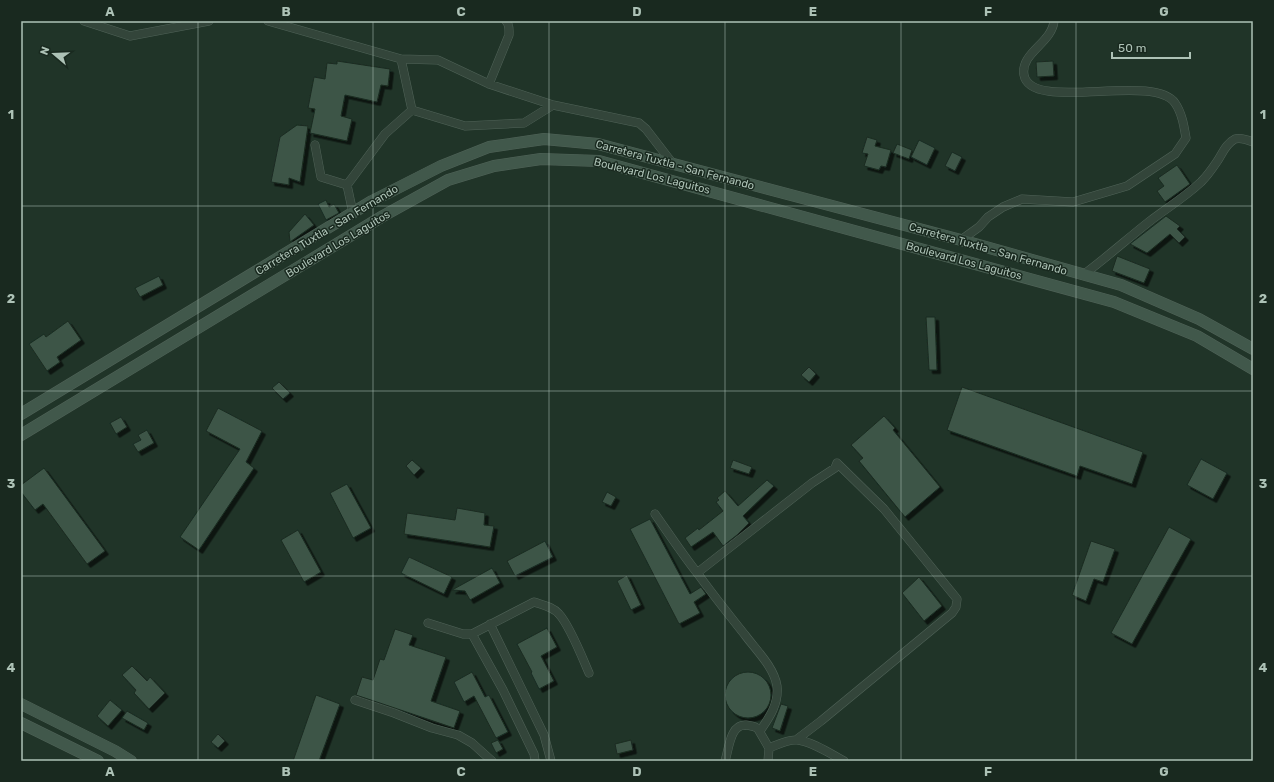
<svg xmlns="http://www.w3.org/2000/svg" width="1274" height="782" font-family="Rubik,sans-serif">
<defs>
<filter id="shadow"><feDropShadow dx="3.5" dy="3.5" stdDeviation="0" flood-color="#0009"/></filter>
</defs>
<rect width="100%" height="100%" fill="#203428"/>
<path fill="#3c5546" stroke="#1a2b21" filter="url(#shadow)" d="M337 61 390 69 388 86 381 85 377 102 345 95 341 116 352 119 347 141 310 133 315 109 308 108 314 77 325 79 327 63 337 64Z
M1053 61 1054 76 1037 77 1036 62Z
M297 125 308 126 300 182 289 178V185L271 182 280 137Z
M867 137 877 140 875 146 891 150 886 167 881 166 879 170 864 166 868 154 862 153Z
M919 140 935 148 927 165 911 157Z
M897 144 912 150 909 159 893 153Z
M952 152 962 157 955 171 945 166Z
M1177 165 1190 184 1165 202 1157 191 1164 186 1158 178Z
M326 200 329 207 334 204 339 213 326 220 318 204Z
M305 214 314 225 290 242 289 232Z
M1166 216 1180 226 1177 229 1185 237 1179 243 1170 234 1147 253 1130 244Z
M1117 256 1150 269 1144 283 1112 271Z
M159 276 163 285 140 297 135 288Z
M926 317H935L937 370H929Z
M68 321 81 340 57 357 60 362 47 371 29 344 44 334 46 337Z
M809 367 816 374 809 382 801 375Z
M279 382 290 393 283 399 272 388Z
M962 387 1143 452 1132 484 1080 466 1077 476 947 430Z
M218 408 262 431 246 462 254 468 199 550 180 537 240 449 206 431Z
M884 416 895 428 893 430 940 487 905 517 859 461 863 458 851 445Z
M121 417 127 427 116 434 110 423Z
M147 430 154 443 138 452 133 444 141 440 138 435Z
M1201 459 1227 473 1213 499 1187 485Z
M412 460 421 468 414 475 406 466Z
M733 460 752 467 749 474 730 468Z
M44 468 105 551 87 564 43 504 35 510 21 492V485Z
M767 480 774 486 743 516 749 523 737 535 723 546 713 532 691 547 685 538 698 528 699 530 723 511 716 502 719 500 717 498 725 491 738 506Z
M347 484 371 528 353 538 330 493Z
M607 492 616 497 611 506 602 502Z
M457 508 485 513 484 525 494 526 490 547 404 534 407 513 455 520Z
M650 519 690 594 701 587 706 594 694 602 700 613 679 624 630 529Z
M1169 527 1191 539 1132 644 1111 633Z
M298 530 321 572 304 582 281 540Z
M545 541 553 557 515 576 507 561Z
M1091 541 1115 549 1103 582 1094 579 1086 601 1072 595Z
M409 557 452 577 444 594 401 573Z
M492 568 500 583 470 600 465 591 452 590Z
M627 575 641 605 631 610 617 581Z
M919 577 942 606 924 621 902 593Z
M547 628 557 647 541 656 554 681 539 689 531 673 532 672 517 644Z
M395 629 413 635 409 645 446 657 431 701 460 711 454 728 356 695 362 677 373 680 380 659 384 660Z
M132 666 147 681 150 677 165 693 149 709 134 693 136 690 122 675Z
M725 695a23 23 0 1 1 46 0a23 23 0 1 1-46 0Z
M472 672 485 697 489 695 508 732 496 738 474 696 464 702 454 682Z
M316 695 340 704 319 761H293Z
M110 700 122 710 108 726 97 716Z
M781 704 788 706 780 731 772 728Z
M127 711 148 723 144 730 122 718Z
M218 734 225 741 218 748 211 742Z
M498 740 503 749 496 753 491 743Z
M631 740 633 750 617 754 615 744Z"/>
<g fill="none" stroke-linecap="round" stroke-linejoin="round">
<g stroke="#506358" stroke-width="9">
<path id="minor" d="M84 21 130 36 209 21
M268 21 401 59 438 60 489 84 553 105 639 123 646 129 673 164
M489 84 509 35C509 30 510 25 506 21
M412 110 465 126 524 123 553 105
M315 145 321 177 347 185 353 213
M347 185 385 134 412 110 401 59
M961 240 979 227 988 217 1003 207 1022 199 1073 202 1127 186 1175 154 1186 138C1184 126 1182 113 1175 103 1153 72 1031 113 1024 75 1020 53 1052 43 1054 21
M1083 275C1106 258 1127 239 1150 221 1167 208 1185 197 1201 182 1206 177 1212 169 1216 163 1222 155 1225 144 1235 139 1241 137 1248 140 1253 142
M655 514C669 534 683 555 698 574 713 595 729 615 745 635 756 650 774 667 777 686 779 704 769 718 760 731
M697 573 812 483 835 468 837 463 884 509 957 599 956 607 952 613 821 721 796 740
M428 623 463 634H472L534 602C543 605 553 607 559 614 570 626 582 657 589 673
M490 624 544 735 551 761
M472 634 503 690 534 754 535 761
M355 700 394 713 432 728 458 735 472 743 492 761
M769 748C777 745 788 739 797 740 811 741 831 754 844 761
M725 761C729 749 730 724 746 725 751 726 755 726 758 729L769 748 768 761"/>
</g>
<g stroke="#506358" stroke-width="12">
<path id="secondary" d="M21 414 372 201 441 166 489 147 544 139 598 144 961 240 1121 285 1199 319 1253 349
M21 435 383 216 448 180 494 166 541 159 599 161 1114 302 1197 336 1253 369
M21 704 115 751 131 761
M21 723 98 761"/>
</g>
<use href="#minor" stroke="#33453a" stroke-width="8"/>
<use href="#secondary" stroke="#41584b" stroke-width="11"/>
</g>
<path fill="none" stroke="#adc2b6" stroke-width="1" stroke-opacity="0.55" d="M198 21V761M373 21V761M549 21V761M725 21V761M901 21V761M1076 21V761M21 206H1253M21 391H1253M21 576H1253"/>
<g text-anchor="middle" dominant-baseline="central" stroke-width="3" stroke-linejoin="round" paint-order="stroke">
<g font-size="11" fill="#adc2b6" stroke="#19291f">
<text transform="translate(675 165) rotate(15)">Carretera Tuxtla - San Fernando</text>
<text transform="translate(652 176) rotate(14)">Boulevard Los Laguitos</text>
<text transform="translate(327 230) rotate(-31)">Carretera Tuxtla - San Fernando</text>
<text transform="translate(338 244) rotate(-31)">Boulevard Los Laguitos</text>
<text transform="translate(988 249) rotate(16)">Carretera Tuxtla - San Fernando</text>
<text transform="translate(964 261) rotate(15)">Boulevard Los Laguitos</text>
</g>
</g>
<rect width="1274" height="782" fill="none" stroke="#19291f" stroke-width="44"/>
<g transform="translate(54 54) rotate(289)" stroke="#19291f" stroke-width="3" paint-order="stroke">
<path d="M0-3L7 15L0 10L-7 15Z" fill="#adc2b6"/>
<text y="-6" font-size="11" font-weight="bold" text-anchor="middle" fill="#adc2b6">N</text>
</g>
<path d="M1112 52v6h78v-6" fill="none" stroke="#adc2b6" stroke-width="2"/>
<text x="1118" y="52" font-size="12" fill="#adc2b6" stroke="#19291f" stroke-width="3" paint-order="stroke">50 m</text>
<rect x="22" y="22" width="1230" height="738" fill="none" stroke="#adc2b6" stroke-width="1.5"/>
<g font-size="13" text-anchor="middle" font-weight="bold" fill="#adc2b6">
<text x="110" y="16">A</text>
<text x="286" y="16">B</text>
<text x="461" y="16">C</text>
<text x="637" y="16">D</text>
<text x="813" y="16">E</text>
<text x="988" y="16">F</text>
<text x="1164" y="16">G</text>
<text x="11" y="119">1</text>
<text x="1263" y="119">1</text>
<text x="11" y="303">2</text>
<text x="1263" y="303">2</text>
<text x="11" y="488">3</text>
<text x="1263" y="488">3</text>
<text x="11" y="672">4</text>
<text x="1263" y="672">4</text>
<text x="110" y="776">A</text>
<text x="286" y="776">B</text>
<text x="461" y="776">C</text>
<text x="637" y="776">D</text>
<text x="813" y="776">E</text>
<text x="988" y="776">F</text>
<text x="1164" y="776">G</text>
</g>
</svg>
